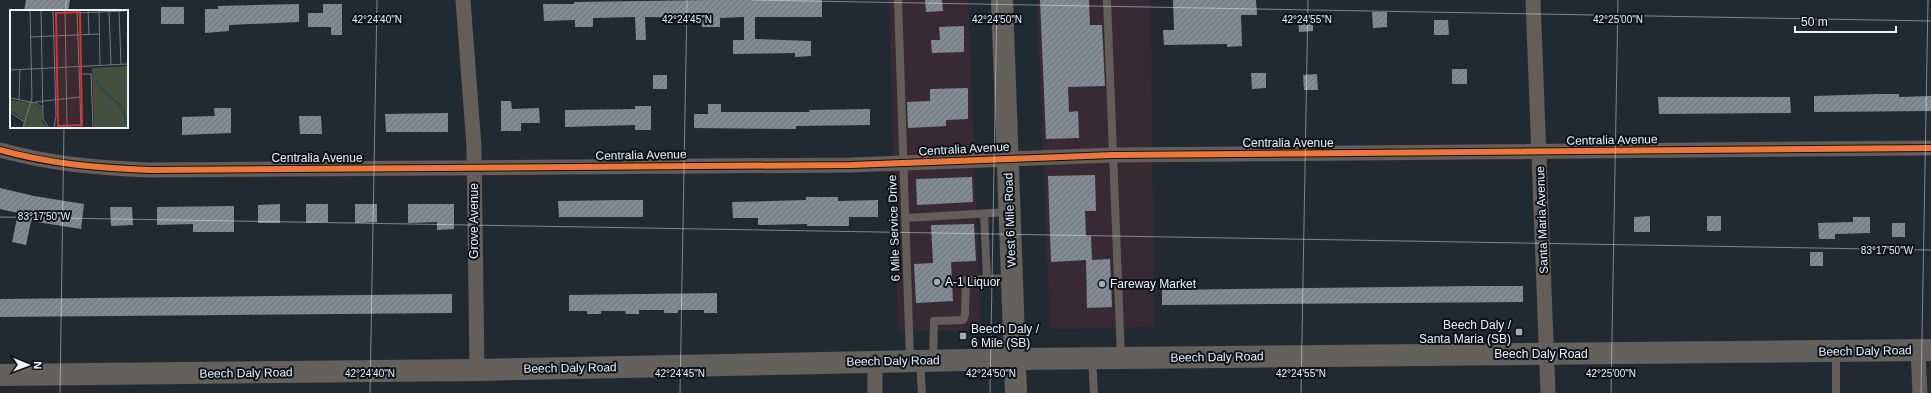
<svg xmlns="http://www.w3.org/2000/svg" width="1931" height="393" font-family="Arial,sans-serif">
<defs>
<pattern id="building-hatch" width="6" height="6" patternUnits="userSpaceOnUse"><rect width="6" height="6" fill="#828b93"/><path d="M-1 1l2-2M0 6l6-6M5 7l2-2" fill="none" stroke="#6d747a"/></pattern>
</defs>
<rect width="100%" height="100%" fill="#222a31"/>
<path fill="#382a33" d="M889 0H968L981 330 898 331Z
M1037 0H1151L1154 327 1050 329Z"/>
<path fill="url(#building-hatch)" d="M26 0H70L68 11H24Z
M709 0H822V17H755V39L811 41V56L795 57V53L733 54V40H744V17L720 18V27H702V18L645 17 646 40H636L635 17 593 18V27H575V20L544 21 543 4H574V2Z
M925 0H942L943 11 926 12Z
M1040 0H1089L1090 25H1102L1105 86 1068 87 1069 112 1078 111 1079 138 1046 139Z
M1173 0H1256L1257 15H1241L1242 46 1227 47V44L1164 45 1163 30H1174Z
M299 4V22L229 25V31L205 33V9H218V6Z
M323 4H342V35H331V27H308V13H323Z
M161 7H184V24H161Z
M1372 12H1387V27L1373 28Z
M1298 16H1313V31L1299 32Z
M1434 20H1448L1449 35H1434Z
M964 26V52L932 53 931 40H940L939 27Z
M1452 69H1467V84H1452Z
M1251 73H1266V88L1252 89Z
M1317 74 1318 90H1304L1303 75Z
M653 75H667V89H653Z
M968 88V119L946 120V126L908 128 907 102 930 101V89Z
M1879 94H1899V97L1931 96V111L1814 112V96Z
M1658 97H1790L1791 113 1659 114Z
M501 101H511L512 109 539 108 540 123H521V131H501Z
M708 104H721V112H810L809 110 870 109V125L796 126V129L694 128V114H708Z
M635 106H651V130H635V125L565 127V110L635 109Z
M214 108H231V133L182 135V117L215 116Z
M448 113V132H386L385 114Z
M299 116H321L322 134H300Z
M1095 175 1096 211H1085L1086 236H1091L1092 260 1110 259 1112 307 1087 308 1086 260 1051 262 1048 176Z
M972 177 973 202 917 205 916 179Z
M0 188 34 196 84 204 81 229 31 221 26 245 12 242 18 213 0 209Z
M806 197H838V201L878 200V217H849V226H807V224L758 225V218H733L732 202 806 200Z
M622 200H643V217H559L558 201Z
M280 204V223H258V205Z
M306 204H328V222L306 223Z
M355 204H377V222L355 223Z
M408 204H454V229L437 230V222L408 223Z
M234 206V232H193V224L157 225V207Z
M110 207H132L133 225 111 226Z
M1650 216V232H1634V217Z
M1707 216H1721V231H1707Z
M1853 217H1870V233L1835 234V239H1819L1818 223 1853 222Z
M1892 223H1905V237H1892Z
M974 224 976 261 951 262 953 301 916 303 914 264 933 263 931 225Z
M1810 252H1823V266H1810Z
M1475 286H1523V302L1162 305V290Z
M717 293V313H704V310H678V313H664V310H639V314H626L625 311H601V314H587V311H569V295Z
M452 294V313L0 317V299Z"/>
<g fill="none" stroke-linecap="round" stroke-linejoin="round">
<path stroke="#635e5a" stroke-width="8" d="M898 0 910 360
M1107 0 1121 357
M984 214 987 279
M906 218 1009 212
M933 359 934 321 963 320 965 315 966 280 1012 278
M1092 359 1094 393
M920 362 922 393
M1836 393V352"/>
<path stroke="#635e5a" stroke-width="15" d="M463 0 474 147 477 370
M1533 0 1548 393
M0 150C49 164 99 168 150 170L851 165 1113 155 1931 148
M1918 350 1920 393
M875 361V393"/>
<path stroke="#64605c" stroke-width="22" d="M1002 0 1016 393
M0 375 477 370 1016 359 1931 350"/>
<g stroke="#0c1218" stroke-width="8">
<path id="cycleway" d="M0 150C49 164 99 168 150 170L851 165 1113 155 1931 148"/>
</g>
<use href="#cycleway" stroke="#f07635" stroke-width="6"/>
</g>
<path fill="none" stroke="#eaf3fc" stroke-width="1" stroke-opacity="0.45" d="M752 0 1931 21M66 11V0M0 217 1931 250M60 393 64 127M370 393 377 0M680 393 687 0M990 393 997 0M1301 393 1308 0M1611 393 1618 0M1921 393 1928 0"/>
<g fill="#a4adb5" stroke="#0c1218" stroke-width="1.5">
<circle cx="937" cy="282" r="4"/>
<circle cx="1102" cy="284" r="4"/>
<rect x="1515" y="328" width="8" height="8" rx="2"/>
<rect x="959" y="332" width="8" height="8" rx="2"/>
</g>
<g text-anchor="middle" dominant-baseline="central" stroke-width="4" stroke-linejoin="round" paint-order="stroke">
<g font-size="12" fill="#eaf3fc" stroke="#0c1218">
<text transform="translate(1612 140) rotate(-1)">Centralia Avenue</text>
<text x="1288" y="143">Centralia Avenue</text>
<text transform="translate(964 149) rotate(-3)">Centralia Avenue</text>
<text transform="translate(641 155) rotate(-1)">Centralia Avenue</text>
<text x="317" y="158">Centralia Avenue</text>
<text transform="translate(1010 220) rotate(-92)">West 6 Mile Road</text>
<text transform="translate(1542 220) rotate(-92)">Santa Maria Avenue</text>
<text transform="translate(474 221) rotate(-90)">Grove Avenue</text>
<text transform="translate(894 228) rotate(-92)">6 Mile Service Drive</text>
<text transform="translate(1865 351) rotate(-1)">Beech Daly Road</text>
<text x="1541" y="354">Beech Daly Road</text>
<text transform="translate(1217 357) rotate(-1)">Beech Daly Road</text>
<text transform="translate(893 361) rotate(-1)">Beech Daly Road</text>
<text transform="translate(570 368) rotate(-1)">Beech Daly Road</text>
<text transform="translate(246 373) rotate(-1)">Beech Daly Road</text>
</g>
<g font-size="12" fill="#eaf3fc" stroke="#0c1218" text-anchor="start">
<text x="945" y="282">A-1 Liquor</text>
<text x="1110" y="284">Fareway Market</text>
<text x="1511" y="325" text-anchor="end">Beech Daly /<tspan x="1511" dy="14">Santa Maria (SB)</tspan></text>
<text x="971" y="329">Beech Daly /<tspan x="971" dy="14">6 Mile (SB)</tspan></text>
</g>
</g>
<g transform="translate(10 10)">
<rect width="118" height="118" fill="#222a31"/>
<path d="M118 56V118H84L82 58Z" fill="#43503e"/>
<path d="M0 90 24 93 32 99V111L37 118H14L12 109 0 100Z" fill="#43503e"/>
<path fill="none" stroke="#254951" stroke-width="2" d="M86 70 89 76 109 94 118 113 116 118"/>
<path fill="none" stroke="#727a82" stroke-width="1" d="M31 0 33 109 39 118M43 0 46 106 44 118M55 0 57 118M67 0 71 118M78 0 79 24M89 0 90 55M99 0 101 55M109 0 111 54M67 3 114 1M20 27 89 24M0 60 118 54M69 64H81L83 118M0 88 26 93 33 98M9 90 10 59M25 92 70 87M0 102 13 111M13 118 22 88 20 0"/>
<path fill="#d73233" fill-opacity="0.15" stroke="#d73233" stroke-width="2" d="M70 2 72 115 48 116 46 3Z"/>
<rect width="118" height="118" fill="none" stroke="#eaf3fc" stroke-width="2"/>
</g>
<g font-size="10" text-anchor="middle" fill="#eaf3fc" stroke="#0c1218" stroke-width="4" stroke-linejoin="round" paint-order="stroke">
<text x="377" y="23">42°24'40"N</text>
<text x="687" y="23">42°24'45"N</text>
<text x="997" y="23">42°24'50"N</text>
<text x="1307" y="23">42°24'55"N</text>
<text x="1618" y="23">42°25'00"N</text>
<text x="44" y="220">83°17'50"W</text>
<text x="1887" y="254">83°17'50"W</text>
<text x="370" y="377">42°24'40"N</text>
<text x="680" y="377">42°24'45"N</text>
<text x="991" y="377">42°24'50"N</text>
<text x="1301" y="377">42°24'55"N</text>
<text x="1611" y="377">42°25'00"N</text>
</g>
<g transform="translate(28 365) rotate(91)" stroke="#0c1218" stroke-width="3" paint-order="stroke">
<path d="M0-3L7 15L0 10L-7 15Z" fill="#eaf3fc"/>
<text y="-6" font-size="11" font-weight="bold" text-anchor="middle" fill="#eaf3fc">N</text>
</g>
<path d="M1795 26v6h101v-6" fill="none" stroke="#eaf3fc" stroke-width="2"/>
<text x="1801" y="26" font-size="12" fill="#eaf3fc" stroke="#0c1218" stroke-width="3" paint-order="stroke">50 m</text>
</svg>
